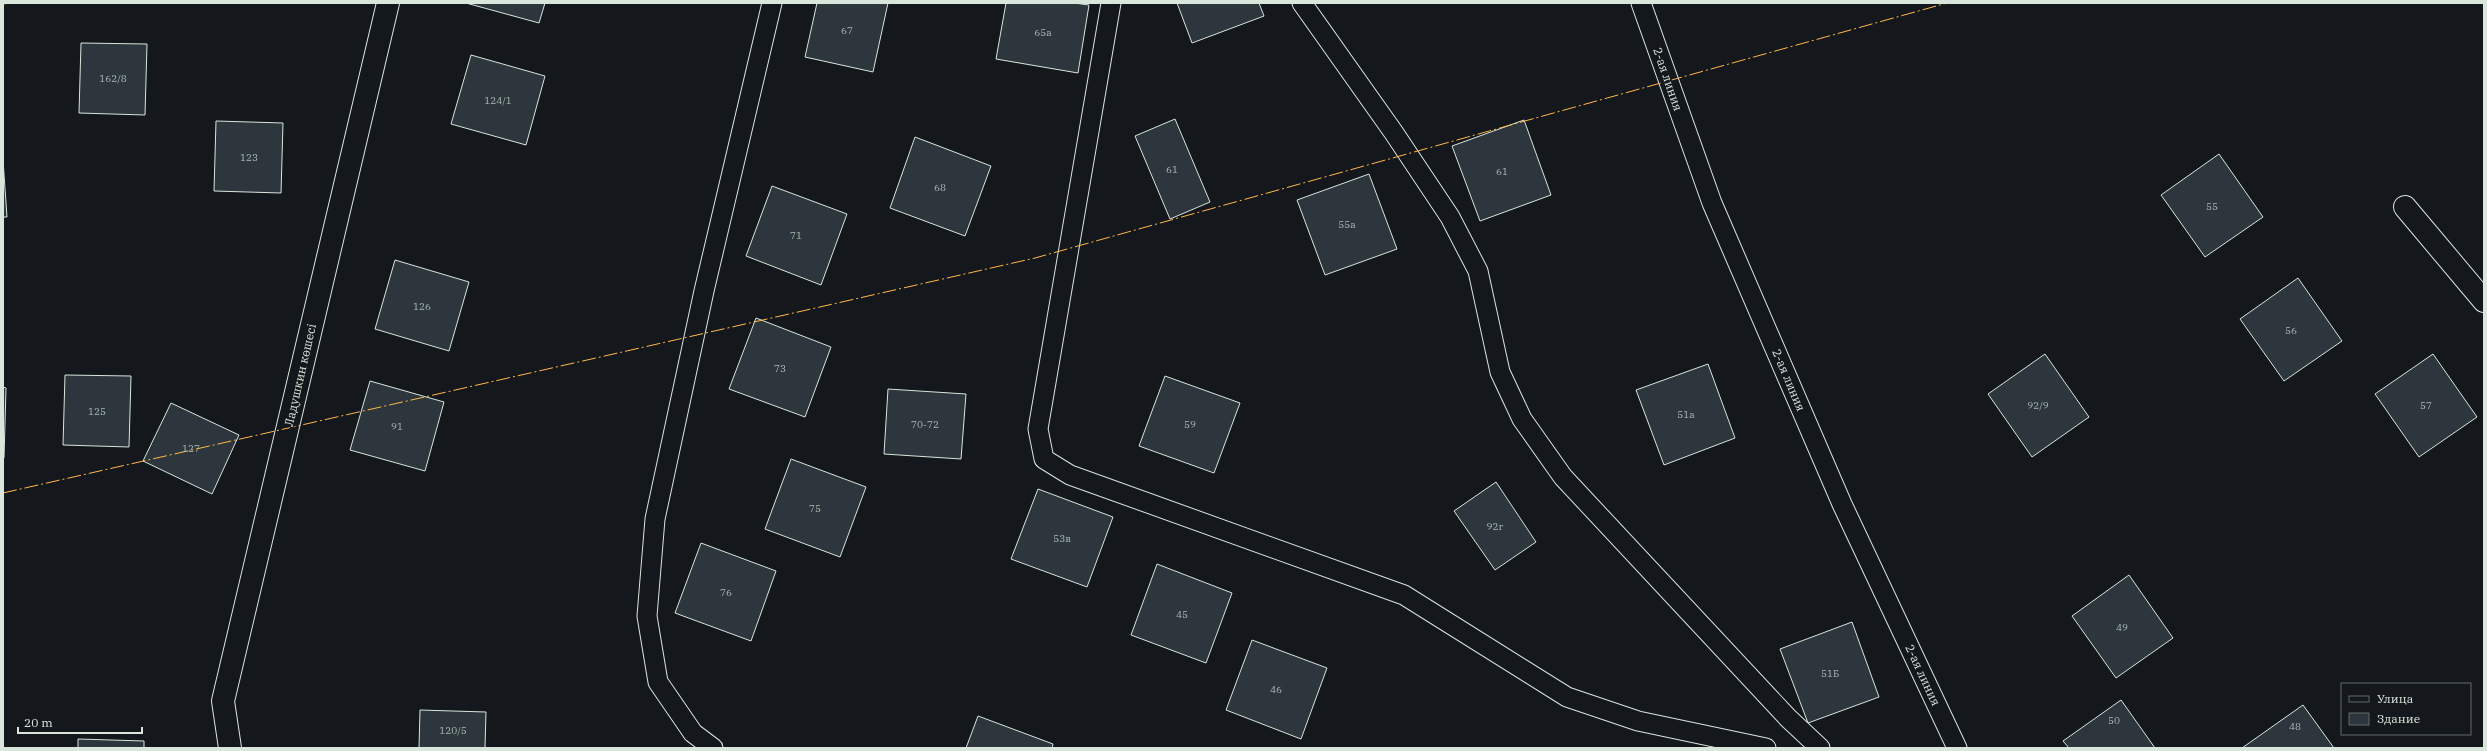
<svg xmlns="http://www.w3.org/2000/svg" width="2487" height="751" font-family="'IBM Plex Serif',serif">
<rect width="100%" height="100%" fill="#14181c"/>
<path fill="#2c363c" stroke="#d8e6dc" d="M466 3H545L539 23Z
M817 3H888L873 72 805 57Z
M1006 3H1074L1089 5 1078 73 996 59Z
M1177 3H1259L1264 16 1192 43Z
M81 43 147 44 145 115 79 113Z
M471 55 545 76 526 145 451 124Z
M1175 119 1210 202 1170 219 1135 136Z
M1524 120 1551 195 1480 221 1452 146Z
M216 121 283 123 281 193 214 191Z
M915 137 991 166 965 236 890 208Z
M2219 154 2263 217 2205 257 2161 195Z
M3 160 7 217H3Z
M1369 174 1397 249 1325 275 1297 200Z
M772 186 847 214 821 285 746 256Z
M395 260 469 282 449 351 375 329Z
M2298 278 2342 341 2284 381 2240 319Z
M756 318 831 347 805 417 729 389Z
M2045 354 2089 417 2032 457 1988 394Z
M2433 354 2477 417 2419 457 2375 394Z
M1708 364 1735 438 1664 465 1636 390Z
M65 375 131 376 129 447 63 445Z
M1165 376 1240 403 1214 473 1139 446Z
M370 381 444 402 425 471 350 450Z
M3 387 6 388 4 458H3Z
M888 389 966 394 961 459 884 454Z
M171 403 239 435 212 494 143 461Z
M791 459 866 487 840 557 765 529Z
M1496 482 1536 542 1495 570 1454 511Z
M1038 489 1113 517 1087 587 1011 559Z
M701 543 776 571 751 641 675 613Z
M1157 564 1232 593 1206 663 1131 635Z
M2129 575 2173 638 2116 678 2072 616Z
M1852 622 1879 697 1808 723 1780 649Z
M1252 640 1327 668 1301 739 1226 710Z
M2121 700 2155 748H2069L2063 741Z
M2303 705 2334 748H2242Z
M420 710 486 712 485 748H419Z
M978 716 1053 744 1052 748H966Z
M78 739 144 741V748H78Z"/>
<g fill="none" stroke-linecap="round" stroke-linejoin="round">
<g stroke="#d8e6dc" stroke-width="21">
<path id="lane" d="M1111 3 1038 429 1044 459 1070 475 1404 595 1567 697 1638 721 1766 748
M1302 3 1394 133 1450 217 1478 271 1500 372 1522 419 1563 477 1788 718 1820 748
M1641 3 1712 203 1842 504 1957 748
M713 748 693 733 658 682 647 616 655 519 704 291 772 3"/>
</g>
<g stroke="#d8e6dc" stroke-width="24">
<path id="street" d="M2405 207 2484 301
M230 748 223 701 388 3"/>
</g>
<use href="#lane" stroke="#14181c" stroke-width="19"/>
<use href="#street" stroke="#14181c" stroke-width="22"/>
<path stroke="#ffb74d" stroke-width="1" stroke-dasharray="14 3 2 3" stroke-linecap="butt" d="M3 4 10 3
M3 493 1035 258 1947 3"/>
</g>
<g text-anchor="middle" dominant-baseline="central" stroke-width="3" stroke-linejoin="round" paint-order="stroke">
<g font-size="10" fill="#adbab4">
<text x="847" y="30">67</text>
<text x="1043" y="32">65а</text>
<text x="113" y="78">162/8</text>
<text x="498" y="100">124/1</text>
<text x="249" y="157">123</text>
<text x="1172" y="169">61</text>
<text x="1502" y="171">61</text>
<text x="940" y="187">68</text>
<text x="2212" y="206">55</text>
<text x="1347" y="224">55а</text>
<text x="796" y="235">71</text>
<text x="422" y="306">126</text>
<text x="2291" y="330">56</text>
<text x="780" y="368">73</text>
<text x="2038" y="405">92/9</text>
<text x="2426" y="405">57</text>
<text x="97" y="411">125</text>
<text x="1686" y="414">51а</text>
<text x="925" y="424">70-72</text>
<text x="1190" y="424">59</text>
<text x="397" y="426">91</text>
<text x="191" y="448">127</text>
<text x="815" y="508">75</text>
<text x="1495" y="526">92г</text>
<text x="1062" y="538">53в</text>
<text x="726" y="592">76</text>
<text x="1182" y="614">45</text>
<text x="2122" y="627">49</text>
<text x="1830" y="673">51Б</text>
<text x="1276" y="689">46</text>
<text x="2114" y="720">50</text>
<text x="2295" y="726">48</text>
<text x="453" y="730">120/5</text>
</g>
<g font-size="12" fill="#d8e6dc" stroke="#14181c">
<text transform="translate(1668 79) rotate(71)">2-ая линия</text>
<text transform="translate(300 375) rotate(-77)">Ладушкин көшесі</text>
<text transform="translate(1789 380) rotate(67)">2-ая линия</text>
<text transform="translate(1923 675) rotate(65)">2-ая линия</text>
</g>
</g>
<rect width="2487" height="751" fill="none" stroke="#d8e6dc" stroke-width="8"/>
<rect x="2341" y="683" width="130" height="52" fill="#14181c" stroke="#626a69"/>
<rect x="2349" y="696" width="20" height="6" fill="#14181c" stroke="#626a69"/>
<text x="2377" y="703" font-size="12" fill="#d8e6dc">Улица</text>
<rect x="2349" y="713" width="20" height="12" fill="#2c363c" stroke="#626a69"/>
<text x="2377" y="723" font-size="12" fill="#d8e6dc">Здание</text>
<path d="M18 727v6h124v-6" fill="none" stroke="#d8e6dc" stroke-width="2"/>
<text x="24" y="727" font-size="12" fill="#d8e6dc" stroke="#14181c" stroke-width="3" paint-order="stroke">20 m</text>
</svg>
